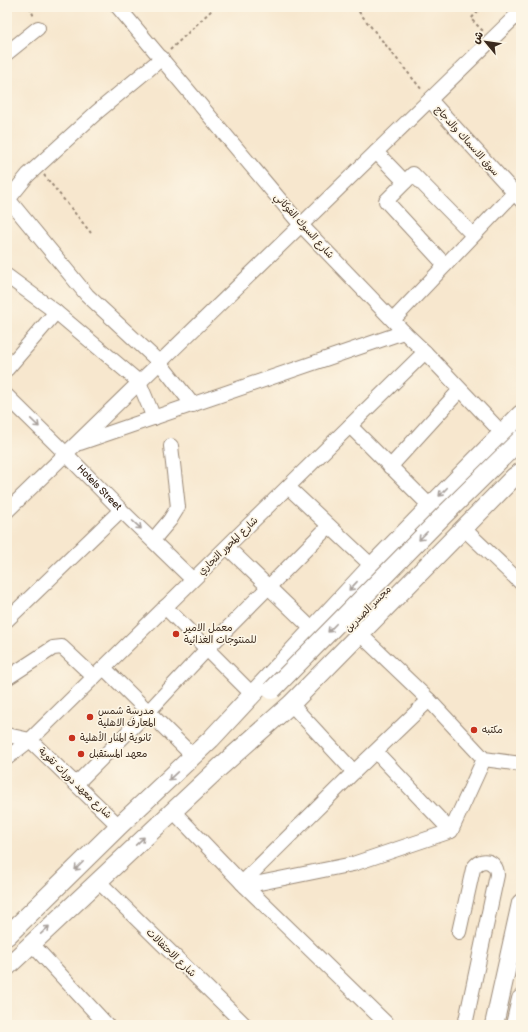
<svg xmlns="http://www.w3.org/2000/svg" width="528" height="1032" font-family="'Balsamiq Sans','Playpen Sans Arabic',sans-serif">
<rect width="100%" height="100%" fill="#fcf5e5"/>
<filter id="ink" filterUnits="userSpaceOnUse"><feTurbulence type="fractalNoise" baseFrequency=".025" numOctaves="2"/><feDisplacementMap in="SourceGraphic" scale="8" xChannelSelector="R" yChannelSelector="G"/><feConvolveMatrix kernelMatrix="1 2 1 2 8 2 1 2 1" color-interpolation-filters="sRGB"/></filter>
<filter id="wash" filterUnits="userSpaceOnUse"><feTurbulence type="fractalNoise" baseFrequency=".012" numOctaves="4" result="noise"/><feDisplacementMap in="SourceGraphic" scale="16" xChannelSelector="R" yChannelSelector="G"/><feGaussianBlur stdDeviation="0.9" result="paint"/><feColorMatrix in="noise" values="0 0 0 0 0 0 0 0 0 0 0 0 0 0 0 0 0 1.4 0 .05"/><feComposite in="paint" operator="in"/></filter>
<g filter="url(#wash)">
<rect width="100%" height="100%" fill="#f7e7ce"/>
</g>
<g filter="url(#ink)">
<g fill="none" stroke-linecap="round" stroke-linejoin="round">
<g stroke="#998876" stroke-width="16">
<g id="minor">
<path d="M118 7 301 225 404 332 425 352 502 433"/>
<path d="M7 53 38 28"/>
<path d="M430 100 521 200"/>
<path d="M376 152 405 182 413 174 473 235"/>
<path d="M405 182 386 201 445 265"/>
<path d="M8 199 87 295 159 362 193 405"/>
<path d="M7 201 28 175 97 112 162 58"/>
<path d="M7 276 56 312 139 382 154 418"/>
<path d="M393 320 514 193"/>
<path d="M7 369 56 312"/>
<path id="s1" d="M7 396 66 454 121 510 192 579"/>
<path d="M350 426 430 506"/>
<path d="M80 443 404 332"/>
<path d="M390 467 460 390"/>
<path d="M288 487 372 566"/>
<path d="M7 511 521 11"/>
<path d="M463 528 521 583"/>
<path d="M153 540 170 520 178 507 171 446"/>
<path d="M227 547 312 629"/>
<path d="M165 607 252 694"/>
<path d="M7 620 121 510"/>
<path d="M360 634 429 700 484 759 521 764"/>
<path d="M104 668 193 756"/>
<path d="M7 678 53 648 62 647 94 677"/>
<path d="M291 704 354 772"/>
<path d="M7 735 30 740"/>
<path d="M30 740 119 826"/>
<path d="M376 752 451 831"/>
<path d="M7 758 30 740 425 352"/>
<path d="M76 784 149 711 206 650 329 526"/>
<path d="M173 811 245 886 388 1025"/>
<path d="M98 881 245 1025"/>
<path d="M242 883 354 772 429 700"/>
<path d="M245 886 353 864 451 831 484 759"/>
<path d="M459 932 473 869C480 856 497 860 497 875L465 1025"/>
<path d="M31 943 107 1025"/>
</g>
</g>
<g stroke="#998876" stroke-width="20">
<path id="major" d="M7 936 119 826 211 739 372 566 521 414
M7 967 219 768 291 704 514 477 521 472
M494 1025 521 903
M515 1025 521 999"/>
</g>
<path stroke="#998876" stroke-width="2" stroke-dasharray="3 3" stroke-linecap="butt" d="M30 7 34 17
M355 7 422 90
M474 7 478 11 471 19 483 31
M170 50 215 7
M44 175 91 233"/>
<use href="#minor" stroke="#fff" stroke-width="14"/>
<use href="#major" stroke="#fff" stroke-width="18"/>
<g stroke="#998876" stroke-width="20" stroke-linecap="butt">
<path id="major-bridge" d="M272 690 443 516 521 439"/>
</g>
<use href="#major-bridge" stroke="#fff" stroke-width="18"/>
</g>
<defs><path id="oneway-shaft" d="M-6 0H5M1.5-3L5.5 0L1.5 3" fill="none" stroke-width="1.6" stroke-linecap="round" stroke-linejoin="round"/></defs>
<g stroke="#a79f9a">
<use href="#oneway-shaft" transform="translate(35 423) rotate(44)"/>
<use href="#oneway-shaft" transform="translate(443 492) rotate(134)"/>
<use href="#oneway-shaft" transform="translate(137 525) rotate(43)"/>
<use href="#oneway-shaft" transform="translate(423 536) rotate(135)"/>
<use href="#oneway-shaft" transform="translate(353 586) rotate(133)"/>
<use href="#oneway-shaft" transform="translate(332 628) rotate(134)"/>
<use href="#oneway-shaft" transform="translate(173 776) rotate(137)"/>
<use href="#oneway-shaft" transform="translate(140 841) rotate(-43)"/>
<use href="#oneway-shaft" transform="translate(79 866) rotate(135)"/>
<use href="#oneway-shaft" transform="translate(45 930) rotate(-43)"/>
</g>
</g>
<g fill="#c8321e" stroke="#fcf5e5" stroke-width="1.5">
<circle cx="176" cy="634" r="4"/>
<circle cx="90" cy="717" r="4"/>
<circle cx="474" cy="730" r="4"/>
<circle cx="72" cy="738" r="4"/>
<circle cx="81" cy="754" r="4"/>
</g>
<g text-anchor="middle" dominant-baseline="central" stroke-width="3.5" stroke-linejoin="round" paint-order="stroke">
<g font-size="10" fill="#3b2a1e" stroke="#fcf5e5">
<text transform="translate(467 141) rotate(48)">سوق الاسماك والدجاج</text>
<text transform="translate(304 226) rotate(48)">شارع السوك الفوكاني</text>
<text stroke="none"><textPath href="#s1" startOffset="130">Hotels Street</textPath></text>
<text transform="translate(228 546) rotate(-44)">شارع المحور التجاري</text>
<text transform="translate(368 609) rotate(-45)">مجسر الصدرين</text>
<text transform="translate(75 783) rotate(44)">شارع معهد دورات تقوية</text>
<text transform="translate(171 953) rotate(44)">شارع الاحتفالات</text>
</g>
<g font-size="10" fill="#3b2a1e" stroke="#fcf5e5" text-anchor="start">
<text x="184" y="628">معمل الامير<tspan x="184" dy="12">للمنتوجات الغذائية</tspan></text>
<text x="98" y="711">مدرسة شمس<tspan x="98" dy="12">المعارف الاهلية</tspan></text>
<text x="482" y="730">مكتبه</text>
<text x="80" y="738">ثانوية المنار الأهلية</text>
<text x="89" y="754">معهد المستقبل</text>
</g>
</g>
<rect width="528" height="1032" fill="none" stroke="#fcf5e5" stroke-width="24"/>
<g transform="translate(486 42) rotate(299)" stroke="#fcf5e5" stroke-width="3" paint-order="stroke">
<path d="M0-3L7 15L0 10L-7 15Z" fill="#3b2a1e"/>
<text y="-6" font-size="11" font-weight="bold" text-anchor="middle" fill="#3b2a1e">ش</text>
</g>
</svg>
